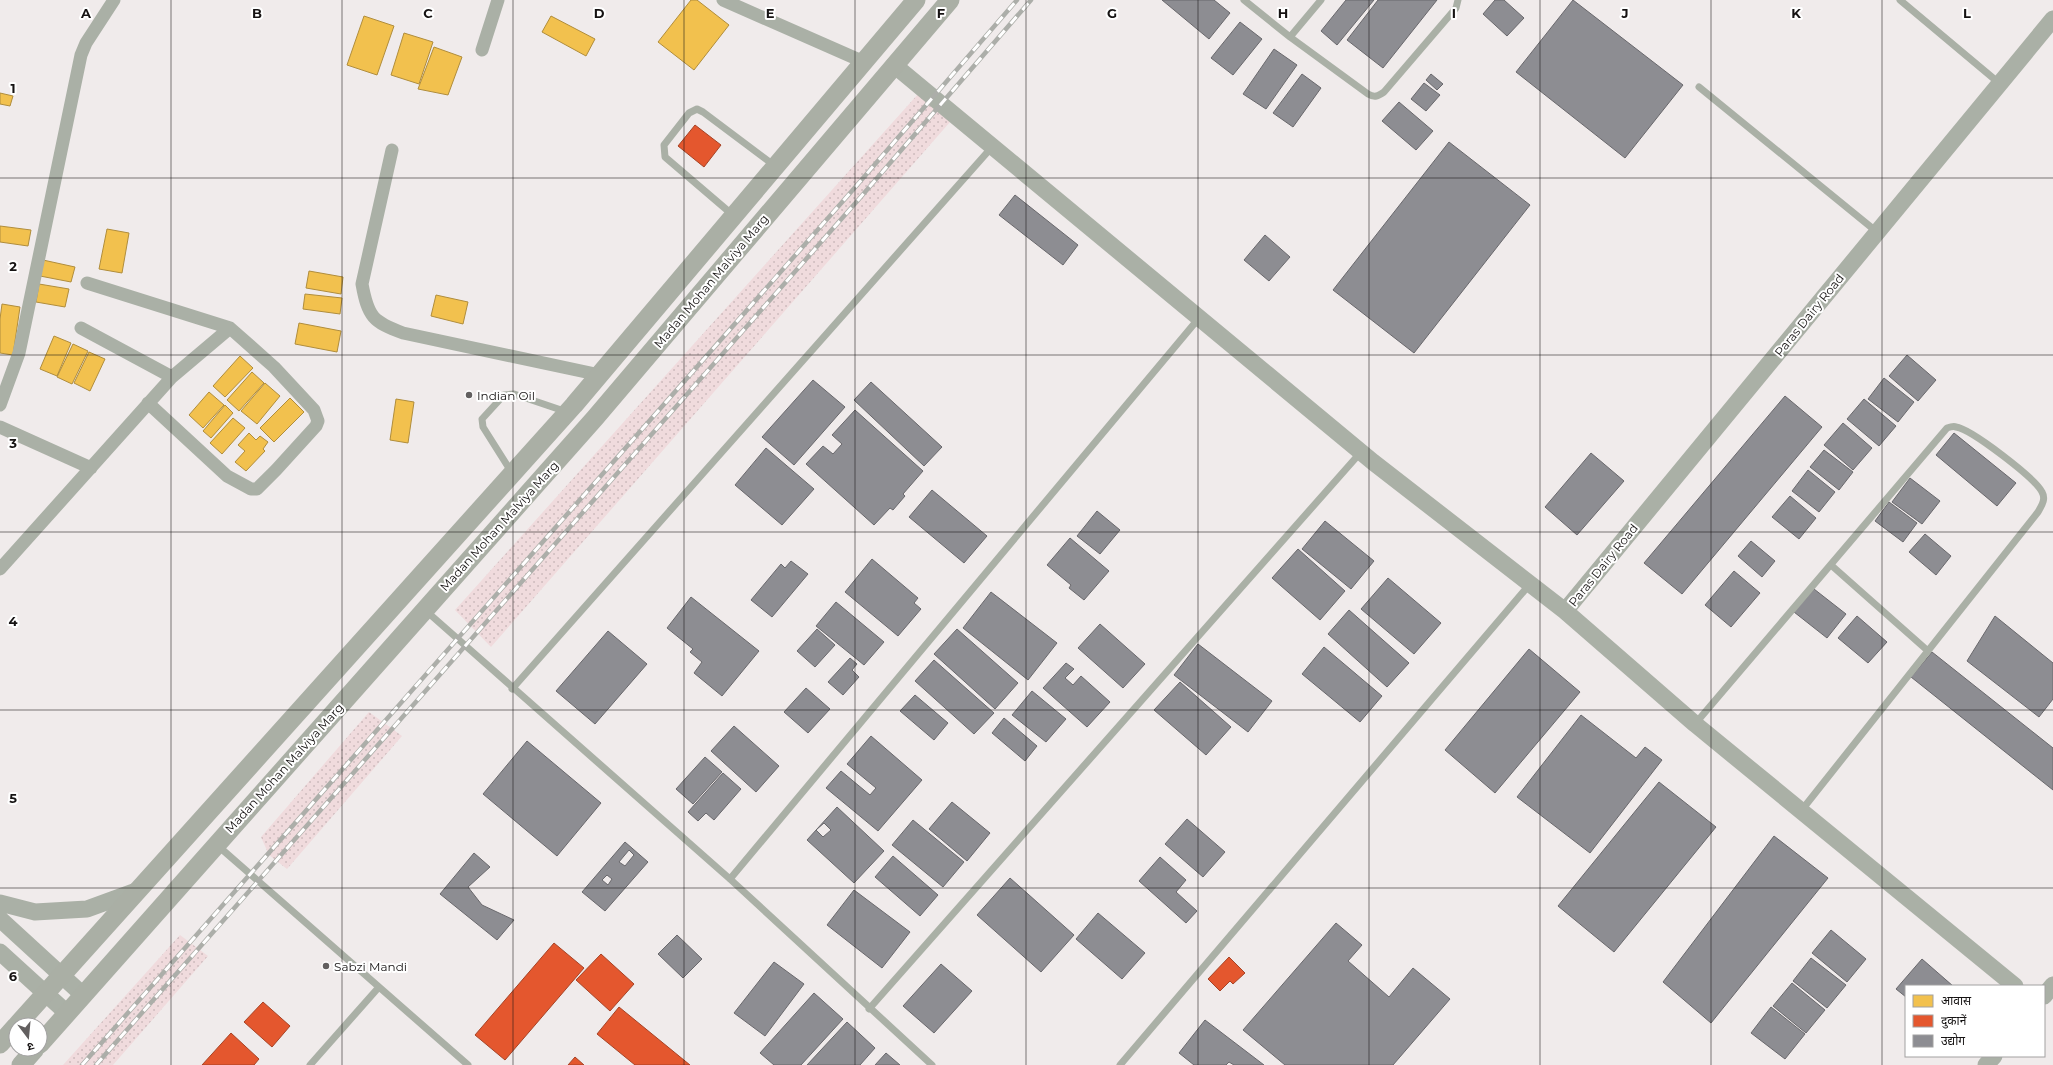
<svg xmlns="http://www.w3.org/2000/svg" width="2053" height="1065" font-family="Montserrat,'Noto Sans Devanagari',sans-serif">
<defs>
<pattern id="grass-dots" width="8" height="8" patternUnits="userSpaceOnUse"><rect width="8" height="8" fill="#f0dbdd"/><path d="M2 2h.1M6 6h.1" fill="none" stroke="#cdbbbd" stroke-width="1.8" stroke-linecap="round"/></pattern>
</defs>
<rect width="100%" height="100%" fill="#f0ebeb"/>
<path fill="url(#grass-dots)" d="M919 93 950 122 491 647 455 610Z
M369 712 402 736 287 869 269 855 261 837Z
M180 935 208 956 113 1065H63Z"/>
<path fill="#f2c14e" stroke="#b08d3c" d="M691 0H697L729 25 694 70 658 42Z
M364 16 394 26 377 75 347 65Z
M551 16 595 39 586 56 542 32Z
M404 33 433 42 419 84 391 75Z
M434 47 462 57 448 95 418 89Z
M0 93 13 96 10 106 0 104Z
M0 226 31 230 28 246 0 242Z
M107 229 129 233 122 273 99 269Z
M43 260 75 267 71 282 40 276Z
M309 271 343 277 341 294 306 288Z
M39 284 69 289 65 307 36 302Z
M305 294 342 298 340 314 303 309Z
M436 295 468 302 463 324 431 316Z
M2 304 20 307 13 355 0 353V319Z
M299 323 341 331 337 352 295 344Z
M54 336 71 343 57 376 40 369Z
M73 344 88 351 72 384 57 377Z
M89 352 105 359 90 391 74 383Z
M240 356 253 368 225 397 213 386Z
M252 372 264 383 239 411 227 400Z
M265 383 280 396 257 424 241 411Z
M209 392 224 405 203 428 189 415Z
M290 398 304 412 274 442 260 428Z
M396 399 414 402 408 443 390 440Z
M225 405 233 413 211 438 203 431Z
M233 418 245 428 222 454 210 443Z
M249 433 256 440 260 436 268 442 263 449 265 451 246 471 235 462 245 451 238 445Z"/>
<path fill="#e4572e" stroke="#a64326" d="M695 125 721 145 704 167 678 146Z
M554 943 584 968 505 1060 475 1035Z
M601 954 634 984 610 1011 576 980Z
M1229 957 1245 973 1233 984 1230 981 1220 991 1208 979Z
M263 1002 290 1026 272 1047 244 1022Z
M619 1007 690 1065H635L597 1034Z
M231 1033 259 1059 254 1065H202Z
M575 1057 584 1065H568Z"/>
<path fill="#8d8d92" stroke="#69686c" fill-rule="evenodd" d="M1162 0H1214L1230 13 1209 39Z
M1346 0H1374L1337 45 1321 31Z
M1378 0H1437L1383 68 1347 40Z
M1495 0H1504L1524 18 1507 36 1483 14Z
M1573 0 1683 85 1625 158 1516 72Z
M1240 22 1262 39 1233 75 1211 58Z
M1274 49 1297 65 1266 109 1243 94Z
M1302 74 1321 88 1293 127 1273 113Z
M1431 74 1443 84 1437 90 1426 80Z
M1424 83 1440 95 1426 111 1411 99Z
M1399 102 1433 131 1416 150 1382 121Z
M1449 142 1530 205 1414 353 1333 290Z
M1015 195 1078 245 1063 265 999 215Z
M1265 235 1290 257 1269 281 1244 260Z
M1907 355 1936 380 1918 401 1889 376Z
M1884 378 1914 402 1898 422 1868 399Z
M813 380 845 407 794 465 762 437Z
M871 382 942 447 924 466 854 400Z
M1785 396 1822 427 1682 594 1644 563Z
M1864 399 1896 426 1879 446 1847 419Z
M855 410 923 471 903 494 905 496 893 510 890 508 874 525 806 464 823 446 833 454 842 444 832 435Z
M1843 423 1872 448 1853 470 1824 445Z
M1954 433 2016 483 1997 506 1936 455Z
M766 448 814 489 782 525 735 485Z
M1824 450 1853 472 1839 490 1810 467Z
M1591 453 1624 481 1577 535 1545 507Z
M1808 470 1835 492 1819 512 1792 491Z
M1910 478 1940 501 1922 524 1892 502Z
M932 490 987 536 964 563 909 517Z
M1790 496 1816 518 1799 539 1772 517Z
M1889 502 1917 523 1903 542 1875 521Z
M1097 511 1120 530 1100 554 1077 536Z
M1325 521 1374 561 1351 589 1302 549Z
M1925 534 1951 556 1936 575 1909 552Z
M1070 538 1109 571 1084 600 1069 588 1071 585 1047 565Z
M1751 541 1775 561 1762 577 1738 556Z
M1298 549 1345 591 1320 620 1272 578Z
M872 559 918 598 914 603 921 609 898 636 845 592Z
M791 561 808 574 772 617 751 600 781 564 785 568Z
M1734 571 1760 593 1731 627 1705 605Z
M1388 578 1441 623 1414 654 1361 609Z
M1814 589 1846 614 1827 638 1794 612Z
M991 592 1057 643 1028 680 963 628Z
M691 597 759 651 722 696 694 673 702 662 690 652 693 649 667 628Z
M836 602 884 642 864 665 816 626Z
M1349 610 1409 663 1387 687 1328 634Z
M1857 616 1887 642 1868 663 1838 638Z
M1995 616 2053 663V699L2039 717 1967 661Z
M1100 624 1145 664 1123 688 1078 648Z
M817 629 835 645 815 667 797 651Z
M957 629 1018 683 995 709 934 654Z
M608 631 647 664 595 724 556 691Z
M1198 644 1272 701 1248 732 1174 675Z
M1324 647 1382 696 1360 722 1302 674Z
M1529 649 1580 692 1495 793 1445 750Z
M1932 652 2053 748V790L1911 677Z
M850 658 857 664 852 670 859 677 843 695 828 682Z
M934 660 994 713 974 734 915 681Z
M1066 663 1074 669 1065 678 1073 685 1081 676 1110 702 1087 727 1043 688Z
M1180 682 1231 727 1206 755 1154 710Z
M806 688 830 709 808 733 784 712Z
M1032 691 1066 719 1046 742 1012 715Z
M915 695 948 723 934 740 900 711Z
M1581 715 1636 758 1645 747 1662 760 1590 853 1517 797Z
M1004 718 1037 746 1025 761 992 733Z
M734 726 779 766 756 792 711 751Z
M871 736 922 780 878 831 826 788 841 771 870 795 876 788 847 764Z
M527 741 601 803 557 856 483 794Z
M705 757 722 772 693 804 676 789Z
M723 773 741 789 714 820 706 813 698 821 688 812Z
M1659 782 1716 827 1614 952 1558 906Z
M952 802 990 833 967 861 929 829Z
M837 807 884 851 854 883 807 840ZM824 823 831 830 823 837 816 830Z
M1187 819 1225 852 1203 877 1165 844Z
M913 820 964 862 943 887 892 845Z
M1774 836 1828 878 1711 1023 1663 982Z
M625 842 648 862 605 911 582 892ZM629 850 634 855 625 866 619 862ZM607 875 612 879 608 885 602 880Z
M474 853 490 867 468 887 482 905 514 920 497 940 440 894Z
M893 856 938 895 920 916 875 877Z
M1160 857 1186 880 1176 892 1197 911 1186 923 1139 881Z
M1010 878 1074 935 1041 972 977 915Z
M854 890 910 932 882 968 827 925Z
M1098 913 1145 953 1122 979 1076 939Z
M1336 923 1362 945 1348 961 1389 997 1413 968 1450 999 1393 1065H1285L1243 1030Z
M1831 930 1866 959 1847 982 1812 953Z
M677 935 702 959 683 978 658 954Z
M1811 958 1846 985 1827 1008 1793 981Z
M1922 959 1953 986H1906V997L1896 989Z
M774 962 804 984 765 1036 734 1013Z
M941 964 972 991 934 1033 903 1006Z
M1792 983 1825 1010 1806 1033 1773 1006Z
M814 993 843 1019 801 1065H774L760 1053Z
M1771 1007 1805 1034 1785 1059 1751 1033Z
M1205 1020 1264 1065H1234L1229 1062 1226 1065H1194L1179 1053Z
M847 1022 875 1048 860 1065H807Z
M886 1053 900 1065H875Z"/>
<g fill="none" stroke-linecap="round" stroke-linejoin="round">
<path stroke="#aab0a6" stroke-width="7" d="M1244 0 1290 37 1321 0
M1900 0 1999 83
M1290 37 1368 94C1375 98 1378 96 1384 92L1456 8 1458 0
M1699 87 1877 232
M734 216 665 157 664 145 689 113 697 109 703 112 775 166
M512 473 483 427 482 419 504 395 514 394 567 412
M1831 565 1928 651
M425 610 730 879 932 1065
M512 689 992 147
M1695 724 1947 428C1950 427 1954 426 1956 427 1971 429 2035 478 2042 492 2046 499 2042 505 2038 512L1801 811
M217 845 468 1065
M730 879 1199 318
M869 1009 1361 452
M310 1065 379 987
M1120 1065 1530 584"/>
<path stroke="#aab0a6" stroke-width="13" d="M723 0 864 62
M482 50 498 0
M392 150 362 284C368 317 373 322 403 333L600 375
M87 283 230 328 274 367 314 410 318 421 316 426 276 470 257 489H251L227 476 148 403
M81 328 172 377
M0 405 19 353 81 55 86 43 114 0
M0 427 91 468
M0 569 172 377 230 328"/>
<path stroke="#aab0a6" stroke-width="17" d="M894 65 1373 462 1565 611 1695 724 2015 986
M1565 611 2053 19
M0 903 35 912 87 909 139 890
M0 919 83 995
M0 952 67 1013
M2044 996 2053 985
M1986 1065 1994 1056"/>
<path stroke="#aaafa5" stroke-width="19" d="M17 1025 574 405 916 0
M0 1044 16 1026
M40 1044 595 418 950 0
M21 1065 35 1049"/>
<g stroke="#acaea9" stroke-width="4.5">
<path id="rail" d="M82 1065 851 192 1017 0
M96 1065 859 199 1031 0"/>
</g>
<use href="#rail" stroke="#fff" stroke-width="3" stroke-dasharray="9" stroke-linecap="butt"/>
</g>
<path fill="none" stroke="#161313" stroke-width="1" stroke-opacity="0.55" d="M171 0V1065M342 0V1065M513 0V1065M684 0V1065M855 0V1065M1026 0V1065M1198 0V1065M1369 0V1065M1540 0V1065M1711 0V1065M1882 0V1065M0 178H2053M0 355H2053M0 532H2053M0 710H2053M0 888H2053"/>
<g fill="#625f5f" stroke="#fff" stroke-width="1.5">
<circle cx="469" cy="395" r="4"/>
<circle cx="326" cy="966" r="4"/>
</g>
<g text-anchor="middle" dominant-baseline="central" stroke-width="4" stroke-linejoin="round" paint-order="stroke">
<g font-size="12" fill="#161313" stroke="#fff">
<text transform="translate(711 281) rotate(-50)">Madan Mohan Malviya Marg</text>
<text transform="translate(1809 315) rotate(-51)">Paras Dairy Road</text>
<text transform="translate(499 526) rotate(-48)">Madan Mohan Malviya Marg</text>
<text transform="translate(1603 565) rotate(-51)">Paras Dairy Road</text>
<text transform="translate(284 768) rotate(-48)">Madan Mohan Malviya Marg</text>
</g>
<g font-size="12" fill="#161313" stroke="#fff" text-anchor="start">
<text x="477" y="395">Indian Oil</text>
<text x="334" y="966">Sabzi Mandi</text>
</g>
</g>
<g font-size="13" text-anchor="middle" font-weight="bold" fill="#161313" stroke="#fff" stroke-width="4" stroke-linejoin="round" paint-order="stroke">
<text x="86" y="18">A</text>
<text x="257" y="18">B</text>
<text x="428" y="18">C</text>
<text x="599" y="18">D</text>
<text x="770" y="18">E</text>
<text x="941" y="18">F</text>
<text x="1112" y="18">G</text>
<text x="1283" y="18">H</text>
<text x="1454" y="18">I</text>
<text x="1625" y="18">J</text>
<text x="1796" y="18">K</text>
<text x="1967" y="18">L</text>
<text x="13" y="93">1</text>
<text x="13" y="271">2</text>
<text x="13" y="448">3</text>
<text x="13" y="626">4</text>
<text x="13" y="803">5</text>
<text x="13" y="981">6</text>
</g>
<rect x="1905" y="985" width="140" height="72" fill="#ffffff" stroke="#a2a1a1"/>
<rect x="1913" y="995" width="20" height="12" fill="#f2c14e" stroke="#a2a1a1"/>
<text x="1941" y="1005" font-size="12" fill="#161313">आवास</text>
<rect x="1913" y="1015" width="20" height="12" fill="#e4572e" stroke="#a2a1a1"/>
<text x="1941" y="1025" font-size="12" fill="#161313">दुकानें</text>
<rect x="1913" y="1035" width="20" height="12" fill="#8d8d92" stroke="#a2a1a1"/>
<text x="1941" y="1045" font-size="12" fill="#161313">उद्योग</text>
<g transform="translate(28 1037) rotate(164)"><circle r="19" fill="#ffffff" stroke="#a2a1a1"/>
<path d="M0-3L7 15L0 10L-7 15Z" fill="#625f5f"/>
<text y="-6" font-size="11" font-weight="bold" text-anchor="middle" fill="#161313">उ</text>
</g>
</svg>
